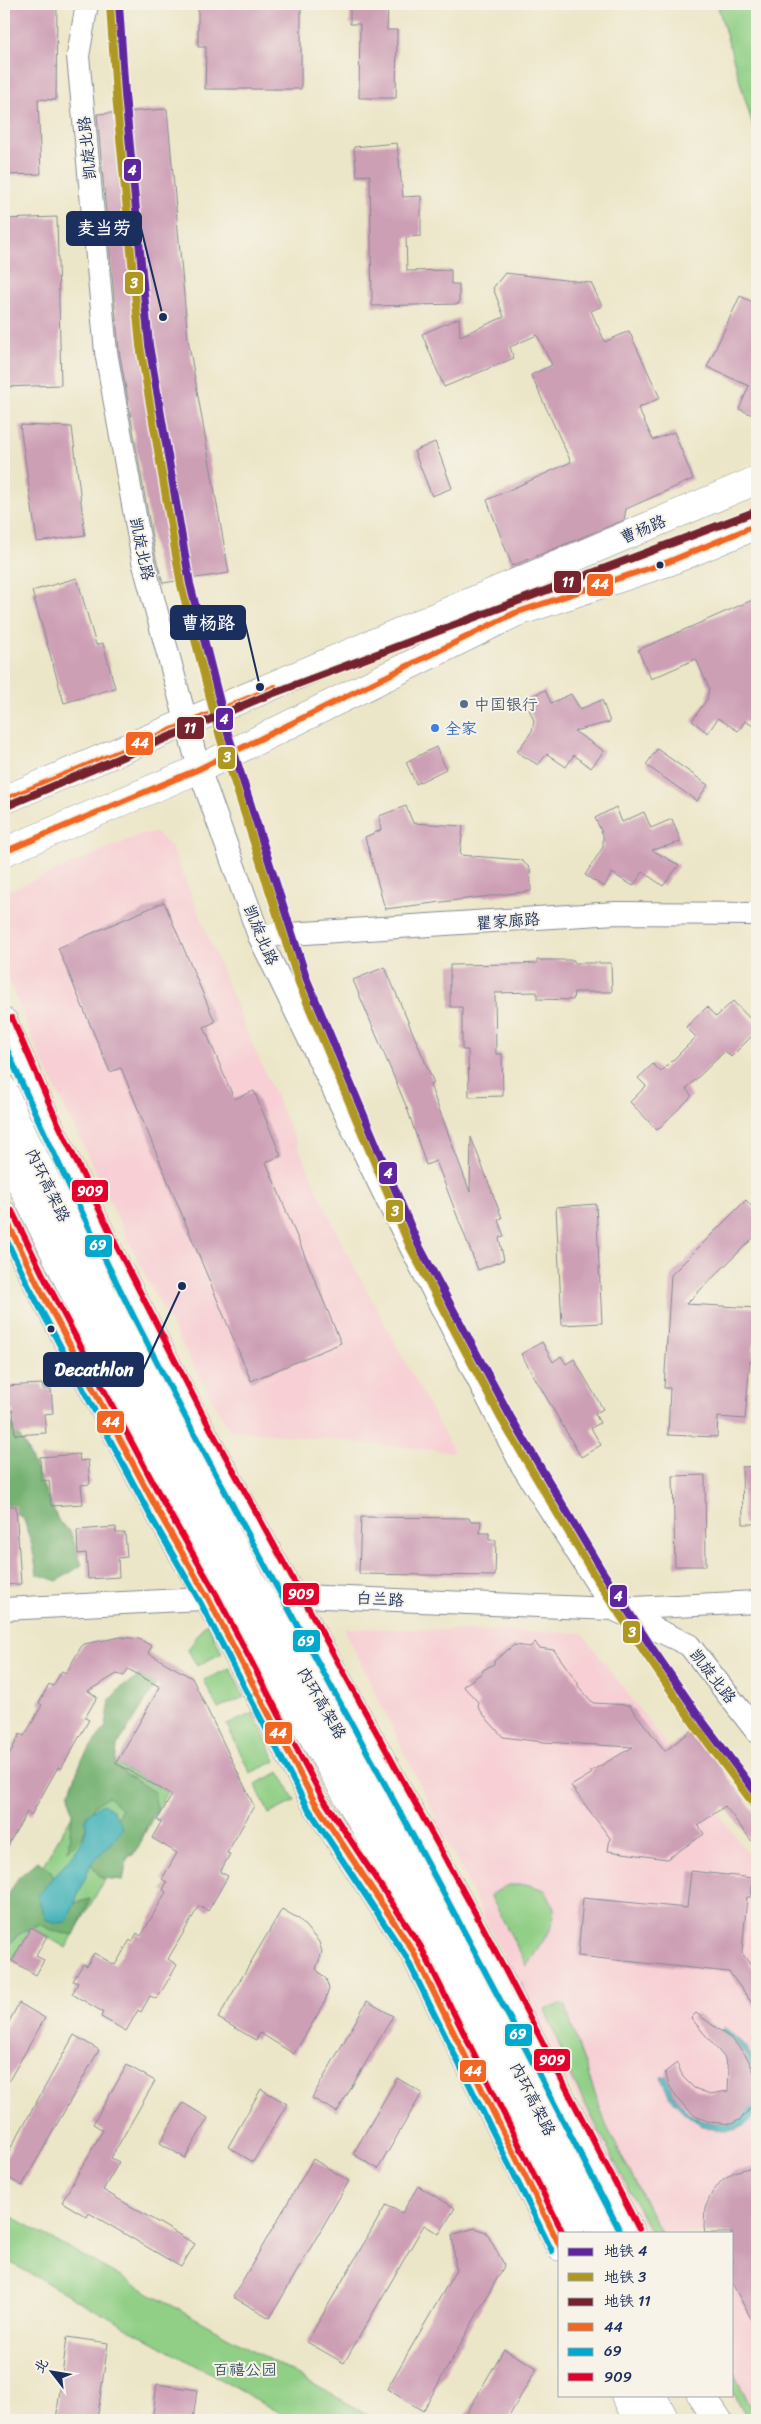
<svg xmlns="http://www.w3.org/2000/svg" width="761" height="2424" font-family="Sriracha,'LXGW WenKai TC',sans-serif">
<rect width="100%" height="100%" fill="#f7f3e8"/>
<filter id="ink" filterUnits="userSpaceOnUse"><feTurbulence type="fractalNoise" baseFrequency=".02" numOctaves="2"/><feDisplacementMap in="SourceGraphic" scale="10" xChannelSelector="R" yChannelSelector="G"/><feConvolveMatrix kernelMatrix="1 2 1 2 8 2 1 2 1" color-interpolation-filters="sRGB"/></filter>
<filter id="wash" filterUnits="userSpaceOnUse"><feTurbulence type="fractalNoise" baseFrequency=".0096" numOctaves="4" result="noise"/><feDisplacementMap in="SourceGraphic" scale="20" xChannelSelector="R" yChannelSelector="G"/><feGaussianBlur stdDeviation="1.12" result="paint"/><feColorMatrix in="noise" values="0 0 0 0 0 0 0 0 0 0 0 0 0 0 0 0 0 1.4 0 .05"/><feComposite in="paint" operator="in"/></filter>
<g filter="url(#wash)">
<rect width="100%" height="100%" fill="#ece6c8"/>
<path fill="#f7cfd4" d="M156 833 172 847 249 1037 343 1246 454 1452 229 1430 155 1295 39 1054 4 970V893L142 834Z
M344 1628 582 1633 757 1865V2420H746L732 2394V2233H648L489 1927Z"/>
<path fill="#90cf85" stroke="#567f72" d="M729 4H757V140L718 7Z
M205 1624H208L222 1653 197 1666 188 1650Z
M230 1668 244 1697 218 1709 204 1680Z
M253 1713 276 1761 250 1773 227 1725Z
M106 1758 167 1792 133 1855 114 1863 66 1948 31 1927 12 1961 4 1957V1931Z
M280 1772 295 1801 269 1814 255 1784Z
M508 1885H529L545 1890 554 1908 552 1927 527 1966 490 1895Z
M564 2004 606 2125 661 2233H651L572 2078 545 2009Z
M4 2212 376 2419 378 2420H293L4 2259Z
M732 2370 757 2418V2420H748L732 2389Z"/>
<path fill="#74b272" stroke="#487068" d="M4 1411 26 1447 59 1522 70 1531 82 1565 57 1581 37 1574 32 1545 24 1520 4 1502Z
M145 1670 157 1683 117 1746 115 1767 154 1792 157 1810C154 1814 150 1819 148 1823 141 1837 143 1849 128 1857L123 1880 101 1878 91 1864 109 1839 121 1809 108 1796 94 1806 82 1838 68 1850 72 1814 69 1793 82 1759 106 1726 110 1700 120 1688 134 1680Z
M38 1861 52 1872 53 1895 63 1906 90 1899 74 1935 57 1932 39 1924 18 1935 4 1951V1903L18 1878Z"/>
<path fill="#44b4ba" stroke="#30728c" d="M103 1804 113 1810 123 1829 91 1864 67 1922 58 1923 47 1920 37 1897C51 1875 78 1857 86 1831 87 1828 85 1823 86 1819 88 1812 97 1807 103 1804Z
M724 2027 745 2046 757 2066V2112C729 2156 671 2114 661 2077L666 2076C688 2147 761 2132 751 2067 745 2052 735 2041 722 2032Z"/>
<g id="blocks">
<path fill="#cd9fb5" d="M4 4H57L56 100 38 99 41 174 4 175Z
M198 4H301V89H205L206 47H198Z
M350 4H388L387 30H397L396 98H359L360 24H350Z
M167 109 188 339 229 573 163 583 156 559 119 350 97 114Z
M397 143 403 197 421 196V236L406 237 407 271 451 270V284H459V304L372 306 370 175 357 176 354 147Z
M57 217 61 385 4 387V219Z
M505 273 591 283 602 306 591 311 605 342 629 331 660 398 638 408 653 440 674 432 693 479 626 509 624 520 512 566 487 500 571 462 531 375 552 365 537 335 510 347 514 358 444 387 422 334 459 318 460 336 504 317 493 288Z
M740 296 757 304V417L739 409 749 386 707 367Z
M20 425 72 427 85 535 37 542Z
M435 442 452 488 432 496 414 451Z
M77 578 96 645 103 643 115 688 64 703 32 591Z
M757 598V728L745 721 738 731 718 718 708 733 692 721 707 699 709 688 696 659 651 679 638 650Z
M545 690 551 703 571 694 580 709 602 700 610 722 574 731 604 751 591 768 574 755 566 767 547 754 538 765 517 752 532 731 534 721 525 699Z
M436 747 446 769 416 784 406 762Z
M657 749 708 785 697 801 646 765Z
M406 806 413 823 463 826 460 855 521 860 530 868 531 891 385 909 365 837 381 830 379 816Z
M616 807 622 822 644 812 651 828 672 819 681 842 652 850 679 865 663 886 643 872 633 886 612 873 604 887 585 875 603 847V835L595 818Z
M164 902 215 1022 204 1027 234 1099 254 1091 281 1156 266 1162 341 1343 251 1381 121 1068 110 1072 58 948Z
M537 960H574V963H611L612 992H574L573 1000 537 999V992L495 993 496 1054H502L503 1096 469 1097 468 1050H462V1007H450V965L518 964 537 963Z
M385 967 434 1083 430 1085 470 1192 471 1137 502 1218 498 1220 504 1236 499 1238 504 1260 478 1270 436 1161 426 1165 407 1108 353 980Z
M733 1001 757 1026V1031L731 1057 725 1051 686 1089 692 1096 657 1130 630 1102 646 1086 638 1078 653 1064 661 1072 696 1037 686 1027 707 1007 716 1017Z
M746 1200 757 1212V1234L686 1304 757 1308 752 1361H750L745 1419 718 1417 717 1437 668 1435 670 1388H664L671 1275Z
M596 1204 602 1323 562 1325 556 1207Z
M542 1342 553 1362 561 1356 566 1364 574 1359 603 1409 595 1414 600 1423 591 1428 601 1445 581 1457 521 1354Z
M42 1384 43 1389H51L53 1413 44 1414 46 1433 15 1435 13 1410H4V1386Z
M79 1454 80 1461 88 1460 90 1484 81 1485 83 1504 51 1506 49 1480 41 1481 40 1457Z
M757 1466V1524H743L742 1467Z
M705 1475 706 1566H675L673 1476Z
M4 1506H16L21 1584 4 1585Z
M361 1517 469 1518 470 1521H481L480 1533H489V1540H496L495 1576 359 1574Z
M116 1527V1533H125L127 1557 118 1558 119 1577 88 1579 86 1553 78 1554 77 1530Z
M121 1637 139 1639 152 1646 148 1653 192 1678 254 1806 227 1853 230 1854 220 1872 228 1876 208 1911 199 1906 168 1959 177 1965 157 1999 150 1996 141 2012 138 2010 126 2031 101 2017 103 2012 72 1994 78 1983 73 1981 83 1964 87 1966 94 1953 115 1965 130 1940 132 1942 137 1933 141 1936 166 1892 163 1890 167 1882 162 1879 177 1853 152 1838 161 1822 157 1820 172 1795 116 1763 160 1687 128 1669 124 1676 117 1674 88 1691 97 1697 85 1718 89 1720 61 1769 58 1767 31 1815 27 1812 4 1852V1764L20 1734 24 1736 32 1723 42 1705 39 1703 49 1684 53 1686 62 1671 66 1673 81 1647 84 1644Z
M535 1642 539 1648 554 1650 578 1683V1686L593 1703 629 1705 665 1751 692 1730 757 1815V1848L725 1806 698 1825 704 1834 667 1859 608 1851 610 1838 571 1786 591 1774V1771L633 1747 543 1742 503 1737 487 1719 478 1707 479 1703 463 1686 482 1673 483 1670 494 1664V1661L514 1645 530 1647Z
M691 1871 753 1878 751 1897H747L742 1953 757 1974V2010L729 1972 578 1956 583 1898 687 1908Z
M282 1909 299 1919 319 1942 322 1952 316 1969 326 1979 329 1989 324 2004 294 2054 260 2033 256 2040 218 2018Z
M31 1927 47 1936 36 1956 44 1960 36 1975 12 1961Z
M367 2001 393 2016 337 2112 312 2098Z
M19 2003 45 2018 4 2089V2031Z
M696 2013 733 2040 747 2057 755 2074 757 2093 754 2104 741 2119 731 2124 710 2122 695 2116 678 2100 669 2085 665 2072 677 2063 683 2077 694 2088 710 2094 728 2091 729 2070 724 2057 691 2018Z
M74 2035 99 2050 22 2186 4 2175V2160Z
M127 2065 155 2081 111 2158 119 2162 103 2190 195 2244 181 2267 89 2213 87 2217 62 2202 103 2130 93 2124Z
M397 2078 422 2093 378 2169 353 2154Z
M261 2089 287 2104 253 2162 228 2147Z
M183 2103 208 2118 185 2158 160 2143Z
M313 2159 349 2181 270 2318 233 2297Z
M757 2166V2330L732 2283V2233H705L704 2226 705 2208 712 2193 722 2180 734 2172Z
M418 2186 455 2208 439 2234 424 2225 344 2363 307 2342 386 2205 402 2213Z
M475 2228 486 2232 504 2264 503 2268 423 2411 387 2389 456 2270 452 2235Z
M67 2337 108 2343 97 2420H56Z
M504 2349 537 2368 507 2420H463Z
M157 2384 197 2390 193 2420H152Z"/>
</g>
</g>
<g filter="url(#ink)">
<use href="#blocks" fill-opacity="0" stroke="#848a93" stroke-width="1"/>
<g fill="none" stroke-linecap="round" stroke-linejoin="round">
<g stroke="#848a93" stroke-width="24">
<path id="minor" d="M87 4 78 56 106 352 143 561 199 769 259 936 388 1202 521 1464 613 1609 689 1645 757 1732
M259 936 615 913 757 914
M276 1595 613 1609 757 1602
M4 1609 222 1598"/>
</g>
<g stroke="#848a93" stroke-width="29">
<path id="major" d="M4 800 757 480
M4 852 199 769 515 613 668 562 757 525
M4 1022 49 1125 110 1253 195 1419 477 1935 631 2233
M4 1215 37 1283 158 1511 208 1598 314 1801 413 1951 560 2247"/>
</g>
<g stroke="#848a93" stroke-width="29">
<path id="highway" d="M625 2395 638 2420
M652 2395 665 2420
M701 2395 718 2420"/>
</g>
<use href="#minor" stroke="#fff" stroke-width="22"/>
<use href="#major" stroke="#fff" stroke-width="28"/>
<use href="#highway" stroke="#fff" stroke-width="28"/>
<g stroke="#848a93" stroke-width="29" stroke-linecap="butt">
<path id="highway-bridge" d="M4 1091 18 1125 131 1352 249 1577 404 1844 601 2233
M4 1148 112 1370 221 1577 382 1856 570 2233"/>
</g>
<use href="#highway-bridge" stroke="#fff" stroke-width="28"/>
<g stroke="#f7f3e8" stroke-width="10">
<path id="bus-1" d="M4 800 275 687
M4 852 199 769 515 613 668 562 757 525
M4 1215 37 1283 158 1511 208 1598 314 1801 413 1951 560 2246"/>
</g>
<g stroke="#f7f3e8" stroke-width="10">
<path id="bus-2" d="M4 1043C113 1293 245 1530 376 1768 460 1922 541 2077 621 2233
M4 1235 29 1287 150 1515 200 1602 306 1805 405 1955 552 2251"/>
</g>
<g stroke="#f7f3e8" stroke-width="10">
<path id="bus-3" d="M12 1018 57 1121 118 1249 203 1415 485 1931 639 2229
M12 1211 45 1279 166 1507 216 1594 322 1797 421 1947 563 2233"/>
</g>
<use href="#bus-1" stroke="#f26522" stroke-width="6"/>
<use href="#bus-2" stroke="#00a9ce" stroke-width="6"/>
<use href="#bus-3" stroke="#e4002b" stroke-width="6"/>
<g stroke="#f7f3e8" stroke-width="11">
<path id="metro-1" d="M119 4 125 95 149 345 190 584 228 734 307 980 418 1244 510 1416 602 1571 652 1648 703 1722 757 1794"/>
</g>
<g stroke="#f7f3e8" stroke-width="11">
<path id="metro-2" d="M110 5 116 96 140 346 181 585 220 737 299 983 410 1247 502 1420 594 1575 645 1653 696 1727 750 1799"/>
</g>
<g stroke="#f7f3e8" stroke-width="11">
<path id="metro-3" d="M4 807 263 697 757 511"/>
</g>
<use href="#metro-1" stroke="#5f259f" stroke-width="8"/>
<use href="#metro-2" stroke="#af9821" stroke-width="8"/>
<use href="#metro-3" stroke="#76232f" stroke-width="8"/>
</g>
</g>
<g fill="#1b2f5e" stroke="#f7f3e8" stroke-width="2">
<circle cx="660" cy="565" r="4.5"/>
<circle cx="51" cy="1329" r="4.5"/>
</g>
<circle fill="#5c6f8a" stroke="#f7f3e8" stroke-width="2" cx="464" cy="704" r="5"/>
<circle fill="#3f7fe0" stroke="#f7f3e8" stroke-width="2" cx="435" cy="728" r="5"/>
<g text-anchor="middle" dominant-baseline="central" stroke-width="4" stroke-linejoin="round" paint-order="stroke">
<g font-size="16" fill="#1b2f5e" stroke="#f7f3e8">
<text transform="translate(87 148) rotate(-96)">凯旋北路</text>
<text transform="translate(643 529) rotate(-23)">曹杨路</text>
<text transform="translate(142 549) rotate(78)">凯旋北路</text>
<text transform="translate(508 921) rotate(-4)">瞿家廊路</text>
<text transform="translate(261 935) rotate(67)">凯旋北路</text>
<text transform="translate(48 1185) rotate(64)">内环高架路</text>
<text transform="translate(380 1599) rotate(3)">白兰路</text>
<text transform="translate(713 1676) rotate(52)">凯旋北路</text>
<text transform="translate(322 1703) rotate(60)">内环高架路</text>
<text transform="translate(533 2099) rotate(63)">内环高架路</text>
</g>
<g font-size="16" fill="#4e5e75" stroke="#f7f3e8" text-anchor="start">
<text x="474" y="704">中国银行</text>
</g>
<g font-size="16" fill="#366cbe" stroke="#f7f3e8" text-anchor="start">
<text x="445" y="728">全家</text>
</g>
<g font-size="16" fill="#385768" stroke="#f7f3e8">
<text x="245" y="2369">百禧公园</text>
</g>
</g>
<path fill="none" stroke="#1b2f5e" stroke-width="2" d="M163 317L141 228M260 687L245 623M182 1286L143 1370"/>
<g fill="#1b2f5e" stroke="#f7f3e8" stroke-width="2">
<circle cx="163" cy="317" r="5"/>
<circle cx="260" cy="687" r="5"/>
<circle cx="182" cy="1286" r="5"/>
</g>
<g fill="#1b2f5e" stroke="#1b2f5e" stroke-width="2">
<rect x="67" y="212" width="74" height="33" rx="5"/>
<rect x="171" y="606" width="74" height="33" rx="5"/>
<rect x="44" y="1353" width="99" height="33" rx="5"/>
</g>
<g font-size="18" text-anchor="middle" font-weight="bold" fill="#fff">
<text x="104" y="234">麦当劳</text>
<text x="208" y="629">曹杨路</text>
<text x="94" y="1376">Decathlon</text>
</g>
<g stroke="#f7f3e8" stroke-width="2">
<rect x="123" y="158" width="19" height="24" rx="5" fill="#5f259f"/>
<rect x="124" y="271" width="20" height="24" rx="5" fill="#af9821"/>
<rect x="553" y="570" width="29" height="24" rx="5" fill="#76232f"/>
<rect x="586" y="573" width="28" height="24" rx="5" fill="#f26522"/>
<rect x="215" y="707" width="19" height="24" rx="5" fill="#5f259f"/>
<rect x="176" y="716" width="29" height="24" rx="5" fill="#76232f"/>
<rect x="125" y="731" width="29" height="25" rx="5" fill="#f26522"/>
<rect x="217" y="746" width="19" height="24" rx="5" fill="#af9821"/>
<rect x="378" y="1161" width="20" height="24" rx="5" fill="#5f259f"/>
<rect x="71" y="1179" width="38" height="24" rx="5" fill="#e4002b"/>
<rect x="385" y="1199" width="19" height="24" rx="5" fill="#af9821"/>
<rect x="84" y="1234" width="29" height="24" rx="5" fill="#00a9ce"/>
<rect x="96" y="1410" width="29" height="24" rx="5" fill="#f26522"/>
<rect x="282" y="1582" width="38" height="24" rx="5" fill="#e4002b"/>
<rect x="609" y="1584" width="19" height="24" rx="5" fill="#5f259f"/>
<rect x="622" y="1620" width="19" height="24" rx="5" fill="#af9821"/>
<rect x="292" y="1629" width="29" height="24" rx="5" fill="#00a9ce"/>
<rect x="264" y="1721" width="29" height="24" rx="5" fill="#f26522"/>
<rect x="504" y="2023" width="29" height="24" rx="5" fill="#00a9ce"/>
<rect x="533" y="2048" width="38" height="24" rx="5" fill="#e4002b"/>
<rect x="459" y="2059" width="28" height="24" rx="5" fill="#f26522"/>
</g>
<g font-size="14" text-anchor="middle" font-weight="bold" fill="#fff">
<text x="132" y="175">4</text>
<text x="134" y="288">3</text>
<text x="568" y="587">11</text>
<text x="600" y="589">44</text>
<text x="224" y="724">4</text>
<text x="190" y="733">11</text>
<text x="140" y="748">44</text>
<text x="227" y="762">3</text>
<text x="388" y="1178">4</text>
<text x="90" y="1196">909</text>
<text x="395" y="1216">3</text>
<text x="98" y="1250">69</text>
<text x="111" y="1427">44</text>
<text x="301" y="1599">909</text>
<text x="618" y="1601">4</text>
<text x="632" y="1637">3</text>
<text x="306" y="1646">69</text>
<text x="278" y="1738">44</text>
<text x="518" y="2039">69</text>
<text x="552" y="2065">909</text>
<text x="473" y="2076">44</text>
</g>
<rect width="761" height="2424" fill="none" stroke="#f7f3e8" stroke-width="20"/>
<rect x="558" y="2232" width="175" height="165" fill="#f7f3e8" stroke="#9fa5b1"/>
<rect x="568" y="2248" width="25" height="8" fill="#5f259f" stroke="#9fa5b1"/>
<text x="604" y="2256" font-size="15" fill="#1b2f5e">地铁 4</text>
<rect x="568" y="2273" width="25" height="8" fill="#af9821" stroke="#9fa5b1"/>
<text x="604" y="2282" font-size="15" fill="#1b2f5e">地铁 3</text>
<rect x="568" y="2298" width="25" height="8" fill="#76232f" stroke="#9fa5b1"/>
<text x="604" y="2306" font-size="15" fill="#1b2f5e">地铁 11</text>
<rect x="568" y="2323" width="25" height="8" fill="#f26522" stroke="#9fa5b1"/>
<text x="604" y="2332" font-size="15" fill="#1b2f5e">44</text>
<rect x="568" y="2348" width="25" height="8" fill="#00a9ce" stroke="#9fa5b1"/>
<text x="604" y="2356" font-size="15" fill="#1b2f5e">69</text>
<rect x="568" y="2373" width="25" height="8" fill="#e4002b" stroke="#9fa5b1"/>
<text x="604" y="2382" font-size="15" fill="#1b2f5e">909</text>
<g transform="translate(52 2372) rotate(301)" stroke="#f7f3e8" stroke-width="4" paint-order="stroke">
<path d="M0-4L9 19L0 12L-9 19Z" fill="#1b2f5e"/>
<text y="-8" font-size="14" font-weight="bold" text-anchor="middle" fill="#1b2f5e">北</text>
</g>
</svg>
